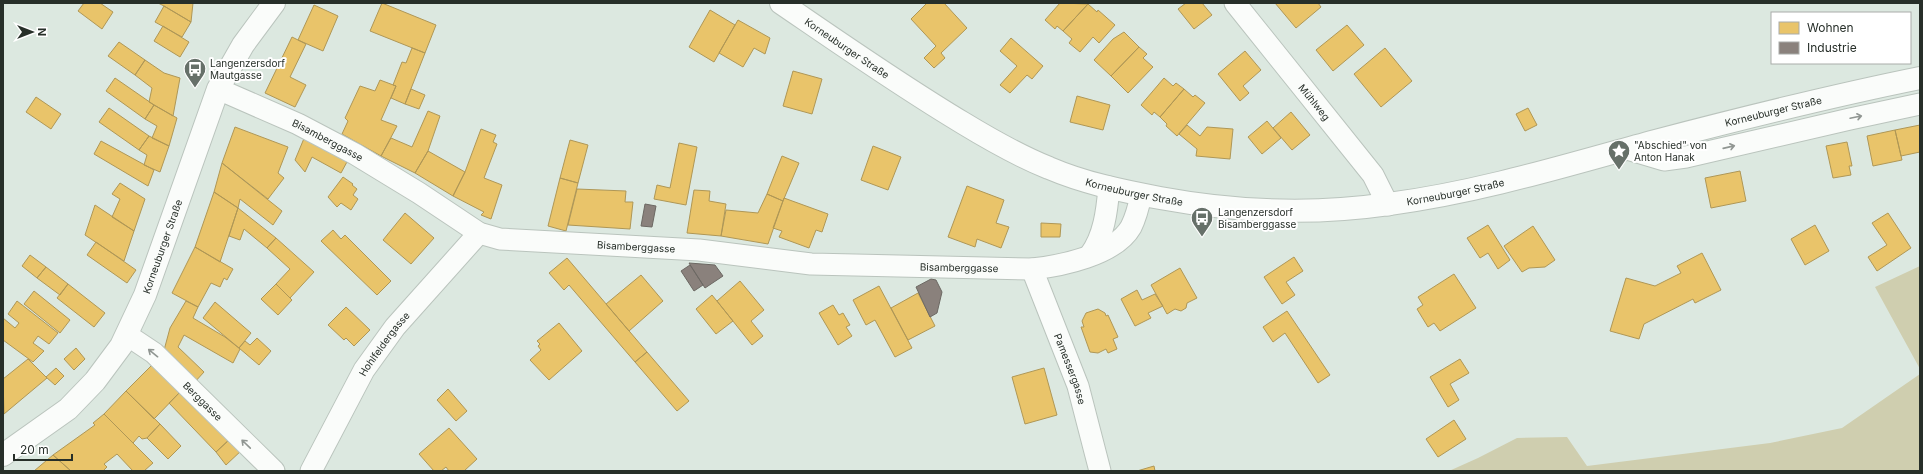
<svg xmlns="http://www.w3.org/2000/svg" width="1923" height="474" font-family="Inter,sans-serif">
<rect width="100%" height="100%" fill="#dce8e0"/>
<path fill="#cfceaf" d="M1920 266V369L1875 287Z
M1920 374V471H1449L1478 458 1517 438 1567 437 1587 466 1770 443 1842 428Z"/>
<path fill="#e9c46a" stroke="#af9756" d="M84 3H100L113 12 102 29 78 11Z
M158 3H193L191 22 164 6Z
M382 3 436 25 425 53 370 31Z
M927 3H944L967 28 941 53 945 58 934 68 924 58 936 46 911 19Z
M1060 3 1088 4 1063 31 1057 26 1055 29 1045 20Z
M1186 3H1202L1212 15 1194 29 1178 9Z
M1275 3H1318L1321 7 1296 28Z
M1088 4 1097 12 1098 10 1115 25 1099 43 1093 37 1080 52 1069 43 1072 39 1063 31Z
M314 5 338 16 323 51 298 40Z
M164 6 191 22 182 37 155 22Z
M710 10 735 25 714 62 689 47Z
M738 20 770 38 765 54 754 48 743 67 719 53Z
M1347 25 1364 45 1333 71 1316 50Z
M163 26 189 42 180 57 154 41Z
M1124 32 1139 47 1111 76 1094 60 1113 39Z
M292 37 306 44 290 77 306 85 295 107 265 93Z
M1011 38 1043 66 1032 79 1027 75 1010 93 1000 85 1017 66 1000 51Z
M119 42 145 60 135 75 108 56Z
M1139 47 1147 54 1143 58 1153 67 1128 93 1111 76Z
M412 48 425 53 405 104 391 98 396 86 393 85 402 62 406 63Z
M1385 48 1412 81 1381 107 1354 74Z
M1245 51 1261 70 1243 86 1249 93 1240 101 1218 74Z
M145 60 164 73 180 78 173 116 149 102 152 88 135 75Z
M793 71 822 79 812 114 783 106Z
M115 78 154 105 145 119 106 91Z
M1164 78 1173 86 1176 83 1184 89 1160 117 1154 112 1152 115 1141 105Z
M380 80 396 86 381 120 397 126 381 156 342 134 348 121 345 118 360 86 375 91Z
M411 89 425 95 419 109 405 104Z
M1184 89 1193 97 1195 95 1205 103 1177 136 1166 126 1167 124 1160 117Z
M1077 96 1110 105 1103 130 1070 122Z
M36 97 61 114 51 129 26 112Z
M154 105 177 118 169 146 152 138 157 126 145 119Z
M109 108 149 136 139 150 99 122Z
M1528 108 1537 125 1525 131 1516 114Z
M428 111 440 116 428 151 415 173 381 156 391 138 412 147Z
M1291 112 1310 135 1292 150 1273 128Z
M1267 121 1281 138 1262 154 1248 137Z
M1187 125 1200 136 1207 127 1233 129 1230 159 1196 156 1197 149 1179 134Z
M1920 125V152L1901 156 1895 130Z
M235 127 288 147 278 173 284 178 268 199 222 163Z
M481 129 496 135 493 142 497 144 484 178 502 185 491 219 481 215 484 212 453 196 465 172Z
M1895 130 1902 160 1873 166 1867 136Z
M149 136 169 146 160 172 144 165 147 155 139 150Z
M305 136 348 160 341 173 312 157 305 172 295 160Z
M570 140 588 145 578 183 560 178Z
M101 141 154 170 148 186 94 154Z
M1847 142 1852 166H1849L1851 175 1833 178 1826 146Z
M679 143 697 147 686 205 654 199 657 185 670 188Z
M873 146 901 157 888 190 861 180Z
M428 151 465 172 453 196 415 173Z
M782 156 799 163 783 201 767 194Z
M222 163 282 211 273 225 240 199 238 208 214 192Z
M1740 171 1746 201 1711 208 1705 178Z
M343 177 353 184 352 185 357 189 353 195 358 199 351 210 341 203 337 207 328 197Z
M560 178 578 183 566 231 548 226Z
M120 183 145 199 134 231 112 217 120 199 112 194Z
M967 186 1004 200 996 223 1009 227 1001 248 977 239 975 247 948 237Z
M577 189 626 191 625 202H633L630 229 568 225Z
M694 190 710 191 709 201 726 204 721 236 687 233Z
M214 192 238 208 220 262 195 247Z
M767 194 783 201 768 244 721 236 726 210 758 213Z
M784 198 828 214 822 232 816 230 809 248 779 237 782 231 773 228Z
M95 205 134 231 124 261 85 235Z
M238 208 276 238 267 248 244 229 240 240 229 236Z
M405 213 434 238 411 264 383 240Z
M1888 213 1911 248 1877 271 1868 257 1887 245 1872 223Z
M1041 223 1061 224 1060 237H1041Z
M1488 225 1510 260 1498 269 1488 253 1480 258 1467 238Z
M1815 225 1829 251 1805 265 1791 239Z
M1533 226 1555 260 1545 267 1529 268 1522 272 1504 246Z
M333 230 341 239 345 235 391 281 377 295 321 241Z
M276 238 314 272 290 298 276 284 290 269 267 248Z
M96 242 136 270 127 283 87 255Z
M195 247 233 269 227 280 224 278 220 287 211 283 198 307 172 293Z
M1702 253 1721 290 1695 303 1693 299 1644 324 1639 339 1610 331 1626 278 1655 286 1681 273 1677 266Z
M30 255 46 267 37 278 22 266Z
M1294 257 1303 271 1286 282 1295 295 1282 304 1264 277Z
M567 258 647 352 635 362 569 285 564 290 549 273Z
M46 267 68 284 60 295 37 278Z
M1180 268 1197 298 1187 303 1186 308 1181 311 1175 309 1167 314 1151 285Z
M1454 274 1476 308 1440 331 1434 323 1428 327 1417 309 1423 305 1418 297Z
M641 275 663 301 629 331 606 304Z
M740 281 764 310 751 321 763 336 752 345 717 301Z
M68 284 105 313 94 327 57 298Z
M276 284 292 300 278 315 261 299Z
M879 286 912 348 895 357 875 320 866 325 853 300Z
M1137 290 1142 300 1155 294 1163 306 1148 313 1151 318 1135 326 1121 299Z
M34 291 70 320 60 333 24 304Z
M918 293 935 326 908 340 891 308Z
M712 295 733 321 716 334 696 309Z
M17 301 58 333 49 344 38 336 33 343 44 351 33 362 3 340V318L15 328 19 323 8 314Z
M186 301 198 307 193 318 225 337 240 349 233 363 184 335 178 347 204 372 194 383 163 354 170 328Z
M215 302 251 333 239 348 203 318Z
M833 305 839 315 843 313 850 325 846 327 852 336 838 345 819 313Z
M346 307 370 330 354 346 346 338 344 340 328 325Z
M1098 309 1105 313 1106 316 1108 315 1118 337 1113 339 1117 349 1108 353 1106 349 1098 353 1090 352 1081 327H1084L1082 321 1086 313Z
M1287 311 1330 375 1318 383 1285 333 1273 342 1263 327Z
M559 323 582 351 549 380 530 360 541 350 538 346 540 344 537 341Z
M257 338 271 351 259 365 239 348 245 341 250 345Z
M76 348 85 359 74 370 64 359Z
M647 352 689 401 677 411 635 362Z
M28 359 47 378 4 414 3 379Z
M1460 359 1469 373 1450 384 1459 400 1448 407 1430 377Z
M155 362 183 389 154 419 126 391Z
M56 368 64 376 55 385 46 377Z
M1044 368 1057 415 1025 424 1012 377Z
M183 389 231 438 216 452 169 403Z
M448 389 467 411 456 421 437 400Z
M126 391 160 424 147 438 142 439 139 436 133 443 104 414Z
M104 414 153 463 144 471H133L117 454 104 464 107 467 103 471H71L53 455 95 425 93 423Z
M1454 420 1466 439 1438 457 1426 439Z
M160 424 181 446 168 459 147 438Z
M449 428 477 459 464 471H449L446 467 441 471H434L419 454Z
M231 438 243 449 226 465 216 452Z
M53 455 71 471H34Z
M1154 466 1155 471H1137Z"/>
<path fill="#8a817c" stroke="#6c6863" d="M645 204 656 206 652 227 641 226Z
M689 263 715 265 723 276 705 288Z
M690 265 703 285 694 291 681 271Z
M931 279 936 280 942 292 937 313 930 317 916 287Z"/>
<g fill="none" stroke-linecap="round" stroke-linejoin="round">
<g stroke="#bac4bd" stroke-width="23">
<g id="minor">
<path id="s1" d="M1235 3 1373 175 1388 205"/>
<path id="s2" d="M218 89 298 124 355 154 419 193 479 233 500 239 699 250 811 264 1032 269C1061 266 1115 255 1131 227 1136 217 1139 205 1141 195"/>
<path d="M1627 149 1664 160 1686 157 1850 119 1920 104"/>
<path d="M1090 255C1104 236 1107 211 1109 187"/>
<path id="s3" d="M1032 269 1078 386 1100 471"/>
<path id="s4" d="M127 335 154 353 274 471"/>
<path id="s5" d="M311 471 364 370 395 327 479 233"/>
</g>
</g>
<g stroke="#bac4bd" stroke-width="24">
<g id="primary">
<path id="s6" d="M781 3C841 44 901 86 963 123 991 140 1019 156 1049 168 1084 183 1122 191 1160 198 1236 212 1313 215 1389 204 1480 192 1567 165 1655 141 1743 118 1831 96 1920 78"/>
<path id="s7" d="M3 455 68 409 95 381 121 346 145 295 218 89 243 45 274 3"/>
</g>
</g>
<use href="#minor" stroke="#fafcfa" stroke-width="21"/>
<use href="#primary" stroke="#fafcfa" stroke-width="22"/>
</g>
<defs><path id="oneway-shaft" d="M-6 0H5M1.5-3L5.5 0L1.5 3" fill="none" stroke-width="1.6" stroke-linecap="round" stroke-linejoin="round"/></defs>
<g stroke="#909692">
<use href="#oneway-shaft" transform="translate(1856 117) rotate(-12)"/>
<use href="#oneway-shaft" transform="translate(1729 147) rotate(-13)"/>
<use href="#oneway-shaft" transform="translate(153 353) rotate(-141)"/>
<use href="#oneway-shaft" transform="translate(246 444) rotate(-136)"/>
</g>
<defs>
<g id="bus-pin" transform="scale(1.15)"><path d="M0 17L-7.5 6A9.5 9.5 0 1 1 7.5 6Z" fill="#667069" stroke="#fff"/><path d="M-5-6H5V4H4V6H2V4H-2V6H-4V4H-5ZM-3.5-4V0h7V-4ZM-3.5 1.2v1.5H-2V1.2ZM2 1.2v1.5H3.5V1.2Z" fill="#fff"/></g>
<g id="sight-pin" transform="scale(1.15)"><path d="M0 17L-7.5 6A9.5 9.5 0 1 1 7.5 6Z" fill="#667069" stroke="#fff"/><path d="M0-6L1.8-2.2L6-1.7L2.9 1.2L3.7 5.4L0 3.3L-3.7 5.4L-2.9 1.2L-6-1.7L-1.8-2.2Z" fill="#fff"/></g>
</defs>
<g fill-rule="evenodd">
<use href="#bus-pin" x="195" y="69"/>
<use href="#sight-pin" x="1619" y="151"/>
<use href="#bus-pin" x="1202" y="218"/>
</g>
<g text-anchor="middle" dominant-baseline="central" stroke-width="4" stroke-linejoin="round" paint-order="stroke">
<g font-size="10" fill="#272f29" stroke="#fff">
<text stroke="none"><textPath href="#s6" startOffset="80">Korneuburger Straße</textPath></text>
<text stroke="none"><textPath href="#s1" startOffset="127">Mühlweg</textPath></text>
<text stroke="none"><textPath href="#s6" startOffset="1056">Korneuburger Straße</textPath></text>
<text stroke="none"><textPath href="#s2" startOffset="121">Bisamberggasse</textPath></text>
<text stroke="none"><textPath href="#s6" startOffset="404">Korneuburger Straße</textPath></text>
<text stroke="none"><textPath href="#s6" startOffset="728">Korneuburger Straße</textPath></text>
<text stroke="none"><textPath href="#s7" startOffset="270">Korneuburger Straße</textPath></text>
<text stroke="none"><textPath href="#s2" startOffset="457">Bisamberggasse</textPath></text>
<text stroke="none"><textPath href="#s2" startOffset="781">Bisamberggasse</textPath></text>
<text stroke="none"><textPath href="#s5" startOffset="147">Hohlfeldergasse</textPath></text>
<text stroke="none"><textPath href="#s3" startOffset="107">Pamessergasse</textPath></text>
<text stroke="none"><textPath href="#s4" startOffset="101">Berggasse</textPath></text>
</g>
<g font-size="10" fill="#272f29" stroke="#fff" text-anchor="start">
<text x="210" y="63">Langenzersdorf<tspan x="210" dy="12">Mautgasse</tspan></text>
<text x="1634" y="145">"Abschied" von<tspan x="1634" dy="12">Anton Hanak</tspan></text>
<text x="1218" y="212">Langenzersdorf<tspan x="1218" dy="12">Bisamberggasse</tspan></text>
</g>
</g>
<rect width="1923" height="474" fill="none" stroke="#272f29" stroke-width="8"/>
<rect x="1771" y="12" width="140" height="52" fill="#ffffff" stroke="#a9aca9"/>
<rect x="1779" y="22" width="20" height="12" fill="#e9c46a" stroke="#a9aca9"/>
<text x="1807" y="32" font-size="12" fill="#272f29">Wohnen</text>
<rect x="1779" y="42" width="20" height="12" fill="#8a817c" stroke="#a9aca9"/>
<text x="1807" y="52" font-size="12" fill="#272f29">Industrie</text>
<g transform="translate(32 32) rotate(90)" stroke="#ffffff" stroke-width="3" paint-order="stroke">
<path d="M0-3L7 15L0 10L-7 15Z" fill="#272f29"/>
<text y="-6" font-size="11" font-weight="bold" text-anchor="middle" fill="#272f29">N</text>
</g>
<path d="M14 454v6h58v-6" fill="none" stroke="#272f29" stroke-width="2"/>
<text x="20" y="454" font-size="12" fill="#272f29" stroke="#ffffff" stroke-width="3" paint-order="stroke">20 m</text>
</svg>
